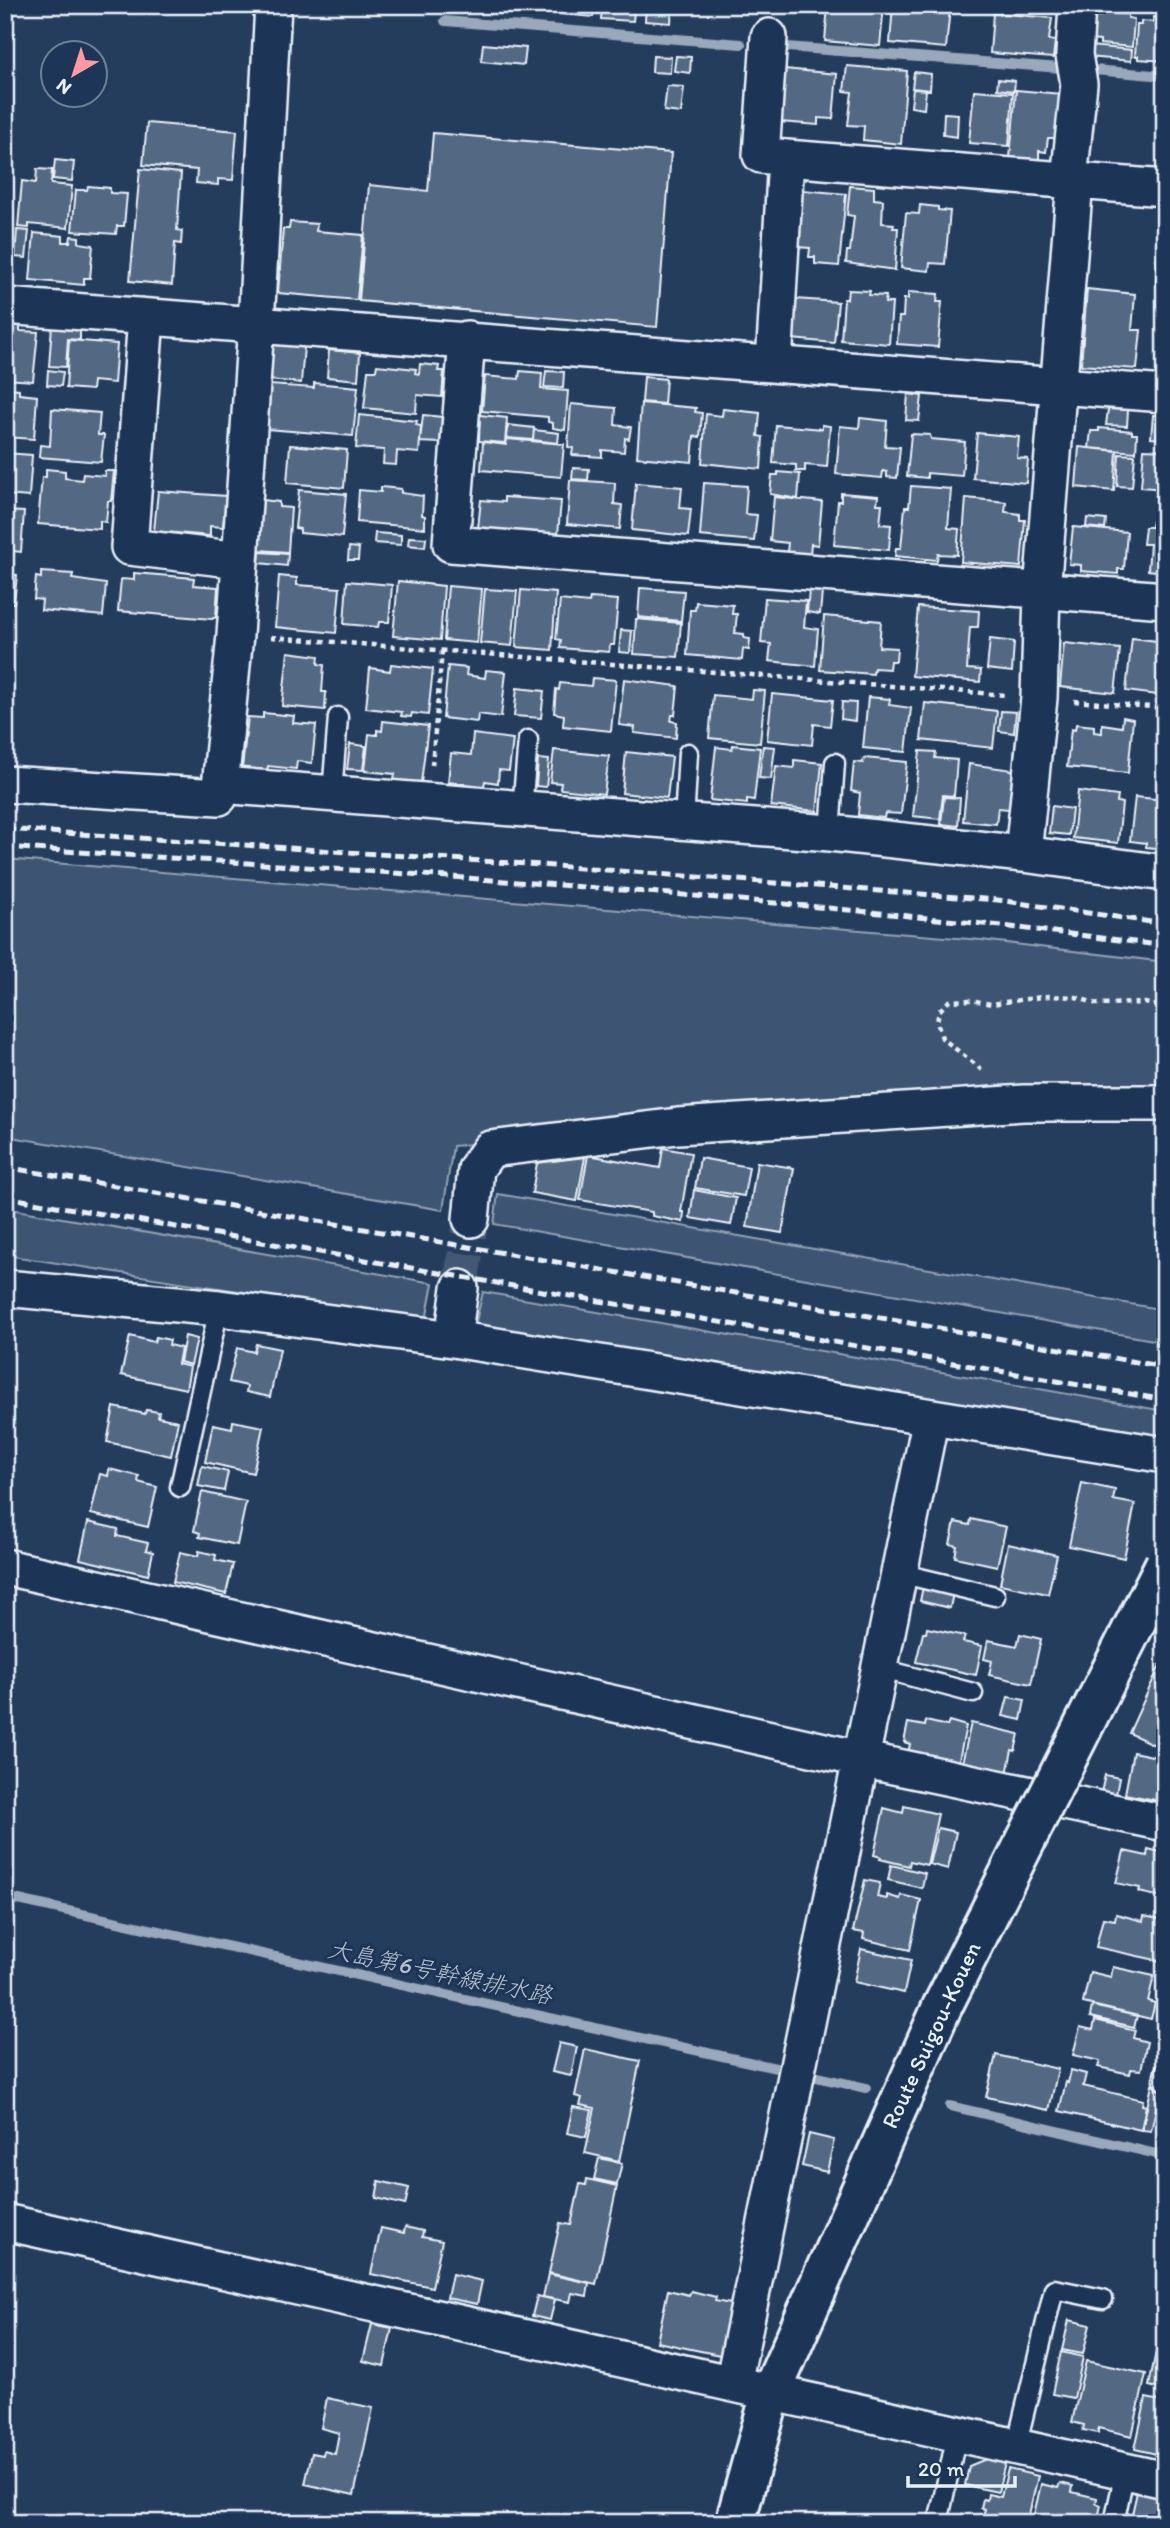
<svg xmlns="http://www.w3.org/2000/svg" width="1170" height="2528" font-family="Itim,'Klee One',sans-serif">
<rect width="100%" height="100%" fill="#253d5d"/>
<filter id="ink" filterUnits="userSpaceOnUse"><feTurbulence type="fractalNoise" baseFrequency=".0143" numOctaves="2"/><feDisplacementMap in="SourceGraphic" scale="14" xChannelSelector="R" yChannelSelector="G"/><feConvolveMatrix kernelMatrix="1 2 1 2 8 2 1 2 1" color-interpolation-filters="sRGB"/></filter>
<g filter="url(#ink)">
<path fill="#3e5472" stroke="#93a2b5" stroke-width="2" d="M5 859 981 940 1165 962V1095L880 1103 453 1146 443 1210 5 1136Z
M498 1194 1165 1310V1342L494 1224Z
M5 1208 433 1283 426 1320 5 1255Z
M483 1292 1165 1411V1441L474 1330Z"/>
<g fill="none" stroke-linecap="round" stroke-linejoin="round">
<path stroke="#99a8ba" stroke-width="10" d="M445 21 741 44
M787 47 1061 68
M1094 70 1165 76
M5 1897 866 2088
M950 2106 1165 2156"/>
</g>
<path fill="#536782" stroke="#e8f1f8" stroke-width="2" d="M562 5H594L593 17 562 14Z
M646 5H672L671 23 645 21Z
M828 5H884L880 46 825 41Z
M893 5H944L943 8H950L946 48 890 43Z
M602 9 634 11 633 21 601 19Z
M1100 12 1128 14V18L1134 19 1132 47 1100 44V41L1090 40 1092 15 1100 16Z
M993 13 1052 18 1049 40 1055 41 1053 58 990 53Z
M1165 14V61L1138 59V56H1135L1137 25H1141V21L1153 22V17L1164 18Z
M483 44 526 48 524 65 481 61Z
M1090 46 1132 50 1131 61 1089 57Z
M653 56 671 57 670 73 652 72Z
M676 56 691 57 690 73 674 71Z
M847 66 907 71 901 144 863 140 864 126 848 125 852 92 844 91Z
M784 69 837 74 833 119 818 118V125L780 122Z
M914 72 931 74 930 90 912 88Z
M998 79 1015 81 1014 91 997 89Z
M667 86 684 87 681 113 664 111Z
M913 89 926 90 924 109 911 107Z
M974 90 1013 93 1009 146 969 143Z
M1016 90 1061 94 1057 138H1048L1046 152 1039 151V161L1010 158Z
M944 113 958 114 957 137 943 135Z
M147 123 237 131 233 180 218 179V185L196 183 197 170 143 165Z
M433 133 671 153 657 327 359 301 369 185 428 191Z
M55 160 74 162 72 181 53 179Z
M37 169 52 170 51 184 72 186 68 228 29 224V228L18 227 22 181 36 183Z
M140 169 181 173 177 230 182 231 181 244 175 243 172 285 130 281Z
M88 186 110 188V193L127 194 124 226H117L116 234 72 231 76 190H87Z
M850 186 874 188V199L883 200 882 223 894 224 893 228H898L895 270 846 263 847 251H850L854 216 847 215Z
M802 190 846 194 839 266 815 264V257H809L810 248 797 247Z
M920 205 938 207V210L950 211 945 264 930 263 929 271 901 268 906 213 919 214Z
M290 222 317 224 316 231 363 235 357 300 278 293 283 229H289Z
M17 230 29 231 26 258 15 257Z
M34 233 63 236V242H70L71 236 79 237V243L93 245 90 278H84V285L30 280Z
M1159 242 1165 243V283H1156Z
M1087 289 1135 294 1132 330H1141L1137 369 1081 365Z
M848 290 870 291 869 295 886 296 885 303H892L889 344 841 340 844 299H847Z
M908 292 938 294 937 302H942L938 347 897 344 899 317H903L904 299H908Z
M795 299 838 302 834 343 792 339Z
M5 325 20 326V331L38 332 33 381 5 379Z
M52 325 80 327V340L68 339 66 367 49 366Z
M69 340 117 344 114 383 93 381 92 390 66 388Z
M272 343 304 346 301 383 269 380Z
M329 350 360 353 358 380 327 377Z
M420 364 439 366 438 371H444L442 397 417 395 416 413 364 408 368 370H376L377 365 416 369 415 373 419 374Z
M48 370 63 372 61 386 47 385Z
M520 371 542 373 541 389 568 391 565 430 553 428V423L548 422V417L482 411 485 376 519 379Z
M546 371 564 372 563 388 544 387Z
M644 377 666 379 664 404 642 402Z
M314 383 358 387 353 436 267 429 270 385 314 388Z
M7 388 19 389V394L37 396 34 439 5 437Z
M908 394 922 396 919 421 906 420Z
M641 403 696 408 695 412 702 413 700 437 694 436 692 462 637 457Z
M571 404 616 408 615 425 631 427 629 439 625 438 624 452 602 450V457L572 455 573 448 568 447Z
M52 409 100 413 98 435H104L101 462 39 457 40 445 50 446Z
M723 409 760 413 758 436 763 437 761 469 702 463 706 414 722 416Z
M1108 409 1128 410 1127 426 1106 425Z
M359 415 417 421 416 425 421 426 419 453 397 451 396 465 383 464 384 450 356 448Z
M423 415 442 417 440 443 420 442Z
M480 415 507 418 505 443 479 441Z
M1153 415 1165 416V439L1151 438Z
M860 418 887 421 885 446 900 447 897 478 887 477V472L883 471 882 478 836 474 840 426 859 428Z
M508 425 534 428 533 440 507 438Z
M776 425 822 429V425L830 426 827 467 805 465V471H796V465L773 463Z
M1099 428 1132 431V434H1137L1136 452 1089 448 1091 431H1099Z
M534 430 559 433 558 443 533 440Z
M977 433 1019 437 1017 458 1028 459 1026 483 973 478Z
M911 434 930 435 931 439 965 442 962 476 927 473V478L907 476Z
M507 439 564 444 561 477 481 470 483 442 506 445Z
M290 445 347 450 344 488 287 483Z
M1079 447 1117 451 1114 491 1076 487Z
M1144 449 1165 450V489L1141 487Z
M5 453 32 455 29 497 5 495Z
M1119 454 1135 455 1132 487 1117 486Z
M573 468 589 469 588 480 572 479Z
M46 469 65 471V478L82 480 83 474 105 476V471H114L111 501H108L106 522 100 521V529L38 524 42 477H46Z
M778 472 800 474 798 499 770 494 772 475H778Z
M570 480 615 483 614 504 622 505 620 529 567 524Z
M636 483 682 487 680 508 691 509 688 536 632 530Z
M704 483 747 486 745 514 757 515 754 541 700 536Z
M911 486 951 489 948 528 959 529 957 555 938 554 937 560 895 556 896 548H901L905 507H909Z
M381 487 401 489V493L423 496 422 515 425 516V528L357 522 359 490 381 492Z
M299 490 346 494 342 537 300 533V529L295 528Z
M158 491 226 496 223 527 210 526V536L154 531Z
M841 493 878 496 877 504H882L880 524 891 525 889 550 834 545 838 501H841Z
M504 497 561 501 558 534 478 528 481 500 504 502Z
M774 497 822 502 818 545 811 544 810 554 787 552 788 543 770 541Z
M966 498 1006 502 1005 512 1020 514V520H1025L1021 567 961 562Z
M263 500 279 502V507L291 508 288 552 258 550Z
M5 504 6 511 24 512 21 552 5 550Z
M1087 518 1106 520 1105 529 1086 527Z
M1152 521 1165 522V572L1148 570 1150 544H1143L1145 527H1151Z
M1073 527 1127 532 1124 569H1118V574L1081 571V565L1069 564Z
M375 533 401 535V545L374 543Z
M409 537 426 538 425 547 408 545Z
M349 547 359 548 358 560H348Z
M260 552 288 554 287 566 259 563Z
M41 572 73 574 72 579 106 584 103 616 41 610 42 600 34 599 36 577 41 578Z
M134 573 194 578 193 585 218 587 216 617 212 619 118 611 121 579 134 580Z
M5 574 17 575 14 603H5Z
M279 576 297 578V585L340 588 336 633 275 627Z
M347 581 392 585 389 622H379L378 627 344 624Z
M398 581 444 586 440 640 393 636Z
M448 586 482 589 477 643 444 640Z
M640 588 684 591 681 621 638 617Z
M485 589 517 591 512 646 480 643Z
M521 590 556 593 552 650 516 647Z
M809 590 822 592 820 614 807 612Z
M590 598 618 600 614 645H610L609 652 560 648 561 640 556 639 560 600 589 603Z
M765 598 806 601 804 627 818 629 815 666 769 661 771 644 761 643Z
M696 602 733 605 732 614H737L735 633 744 634V638L750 639 749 650 743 649 742 660 687 655 690 610H695Z
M918 607 979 611 978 627H970L967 669 981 670 980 682 912 676Z
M824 616 881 621 879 647 897 648 896 661H890L889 669 874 668 873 674 820 670Z
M636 619 681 623 678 657 634 654Z
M621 630 632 631 630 653 619 652Z
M1132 638 1165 642V696L1126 691Z
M990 639 1014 642 1012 672 987 669Z
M1064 643 1120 649 1115 693 1060 687Z
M288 652 319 656 318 664 324 665 322 692H326L325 710 282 706Z
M391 664 433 669 428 715 412 713 411 717 401 716 402 712 366 708 370 668 390 671Z
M448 666 467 668 466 675 485 678 486 670 506 672 501 717 478 714 477 722 443 718Z
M592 678 616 680 611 731 563 726 564 715 554 713 556 689 559 690 560 683 591 686Z
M624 679 678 686 675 715H672L671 721 677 722 676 738 634 733 635 727 619 725Z
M517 688 544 691 541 718 514 716Z
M753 690 765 691 760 743 709 738 713 695 752 699Z
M772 694 833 700 830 726 814 724 812 745 767 740Z
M868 697 890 699 889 705 911 708 906 752 863 748Z
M842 702 856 703 855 721 841 719Z
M925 703 997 711 993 748 921 740Z
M1001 711 1016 712 1014 733 999 731Z
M263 713 294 716 293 723 316 725 312 763 297 761 296 769 268 766 267 771 242 768 248 717 263 718Z
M1123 717 1133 719 1128 773 1067 767 1071 729 1075 730 1076 724 1094 726V732L1102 733V724L1122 727Z
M383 721 428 726 421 783 394 780 395 774 365 771 369 734 377 735V730L382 731Z
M473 734 513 739 509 771 499 770 498 783 485 781 484 786 448 782 451 753 471 755Z
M350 744 366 746 363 770 347 769Z
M733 745 760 748 754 800 747 799V804L710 800 716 747 732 749Z
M763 746 775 747 771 779 759 778Z
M554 750 609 756 604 794 560 789 561 783 550 782Z
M920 751 936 752 935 758 957 760 954 796 943 795 940 819 913 816Z
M626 752 672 757 667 798 622 793Z
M864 758 907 762 901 814 885 813 884 818 858 815 860 793 851 791 854 762 863 763Z
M538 759 549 760 546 787 536 786Z
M794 760 822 763 817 811 771 806 776 766 794 768Z
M969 764 1013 770 1009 809 998 808 996 824 963 821Z
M1078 791 1118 796 1117 802 1122 803 1118 843 1073 838Z
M944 797 960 798 958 826 941 824Z
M1135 797 1165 800V849L1146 847V843L1130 841Z
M1052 806 1072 809 1069 835 1049 833Z
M663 1148 691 1153 681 1212H684L683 1222 652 1216V1212L580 1200 588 1155 660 1168Z
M585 1157 577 1201 532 1193 537 1163Z
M700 1158 749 1167 744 1196 695 1188Z
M757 1162 794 1168 782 1233 747 1227Z
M694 1190 736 1198 731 1225 690 1218Z
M130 1336 154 1342 156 1337 170 1340 169 1345 181 1348 178 1364 190 1367 186 1389 121 1375Z
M185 1336 197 1339 191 1365 180 1362Z
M256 1344 280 1349 270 1397 246 1392 247 1386 229 1382 237 1348 254 1352Z
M114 1407 145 1414 146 1410 159 1412 158 1417 178 1421 171 1456 107 1442Z
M233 1421 263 1427 253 1473 205 1462 213 1424 232 1428Z
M202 1466 228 1472 224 1491 198 1486Z
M109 1469 139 1476 138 1482 157 1487 148 1527 91 1514 100 1474 108 1476Z
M1082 1483 1115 1490 1113 1500 1135 1504 1124 1558 1069 1546Z
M202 1492 246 1502 237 1545 199 1537 200 1533 194 1531Z
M971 1519 1006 1527 997 1566 955 1557 957 1546 950 1544 955 1522 970 1525Z
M88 1522 118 1529 117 1536 148 1543 146 1550 153 1552 148 1575 80 1559Z
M1008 1544 1057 1555 1048 1594 1000 1584Z
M199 1551 216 1555 215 1560 233 1564 226 1594 173 1582 180 1552 198 1556Z
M923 1587 953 1593 950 1608 920 1601Z
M927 1628 965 1636 963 1642 982 1646 976 1675 916 1662 923 1633H926Z
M1020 1634 1041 1639 1031 1684 989 1675 992 1661 984 1659 988 1640 1017 1646Z
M1160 1665 1165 1667V1744L1163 1749 1129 1733Z
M1008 1697 1025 1700 1021 1720 1003 1716Z
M926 1721 947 1726 949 1721 966 1726 958 1765 908 1754 910 1744 904 1742 908 1723 925 1726Z
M971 1723 1019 1734 1015 1751 1012 1750 1007 1774 962 1764Z
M1133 1752 1157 1757 1158 1753 1165 1754V1802L1125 1794Z
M1105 1775 1119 1778 1115 1800 1100 1797Z
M904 1806 938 1814 927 1865 910 1861 909 1866 880 1859 881 1857 874 1855 884 1808 903 1813Z
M938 1828 956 1832 948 1869 929 1864Z
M1148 1849 1165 1853V1898L1139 1892 1140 1888 1116 1883 1124 1851 1147 1856Z
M891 1865 925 1873 922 1888 888 1880Z
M865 1880 880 1883 877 1897 887 1899V1895L900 1899 901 1895 921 1900 910 1950 863 1939 864 1933 853 1931Z
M1116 1914 1143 1921 1144 1916 1163 1920 1165 1962 1096 1947 1103 1918 1115 1920Z
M861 1949 911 1960 904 1993 854 1982Z
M1113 1967 1154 1976 1148 2001 1155 2003 1151 2019 1083 2003 1090 1972 1111 1977Z
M1092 2006 1137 2016 1134 2027 1090 2017Z
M1095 2020 1135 2030 1133 2038 1147 2042 1141 2070 1131 2069 1130 2074 1098 2067 1100 2061 1073 2055 1080 2027 1093 2030Z
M559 2043 577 2047 571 2076 552 2072Z
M585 2049 640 2061 619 2161 585 2153 595 2108 580 2105 582 2098 575 2096Z
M996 2055 1058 2069 1049 2110 986 2097Z
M1071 2070 1086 2074 1083 2086 1143 2100 1142 2105 1146 2106 1141 2130 1059 2111 1066 2082 1068 2083Z
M1152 2085 1161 2087 1151 2131 1142 2130Z
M573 2107 592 2110 586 2137 567 2133Z
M809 2134 834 2140 827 2172 802 2166Z
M599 2158 622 2163 617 2184 594 2179Z
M587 2179 617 2186 596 2284 549 2273 560 2223 571 2225 580 2184 586 2185Z
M379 2181 409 2188 405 2205 376 2198Z
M405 2227 423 2231 422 2237 442 2241 432 2287 371 2274 381 2228 404 2233Z
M452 2274 482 2281 477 2304 447 2298Z
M548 2274 589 2283 587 2296 572 2293 570 2302 543 2297Z
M668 2290 689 2295 691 2291 716 2297 715 2301 731 2304 720 2355 657 2342Z
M537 2296 555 2300 550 2320 532 2316Z
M1069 2320 1090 2325 1083 2354 1062 2350Z
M372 2324 392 2328 384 2366 363 2361Z
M1159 2337 1165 2338V2390L1149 2386Z
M1061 2352 1083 2357 1074 2398 1052 2394Z
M1086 2361 1146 2374 1132 2436 1098 2428V2433L1083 2430 1084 2425 1072 2422Z
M327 2398 373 2408 354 2495 305 2484 312 2453 323 2455 324 2451 335 2454 339 2433 321 2428Z
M1146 2398 1165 2402V2456L1135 2449Z
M986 2459 1005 2463 998 2492 965 2485 969 2466Z
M1008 2469 1038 2476 1027 2523H996L982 2520 985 2509 981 2508 983 2499 987 2500 988 2494 1001 2497Z
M1060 2483 1073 2486 1072 2492 1097 2498 1096 2503 1101 2505 1098 2518 1093 2517 1091 2523H1032L1041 2484 1058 2488Z
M1137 2492 1164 2499 1158 2523H1130Z"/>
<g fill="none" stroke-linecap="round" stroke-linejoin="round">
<path stroke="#425874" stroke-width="35" stroke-dasharray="35 18" stroke-linecap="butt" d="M460 1288 471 1219"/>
<g stroke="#e8f1f8" stroke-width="23">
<path id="lane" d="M332 794 338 717
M522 809 528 740
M684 822 688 753
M830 833 835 763
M180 1487 219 1308
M899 1573 995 1596
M879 1668 973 1693
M1163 2080 1165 2072
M1016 2447 1054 2289 1103 2299
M938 2523 957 2434
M1114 2523 1125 2471"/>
</g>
<g stroke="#e8f1f8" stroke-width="40">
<path id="street" d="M769 37 761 155 786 158
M1069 180 1079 84 1074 55 1077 5
M5 306 1165 394
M146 317 129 547 240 560
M467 339 451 544 1165 600
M774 364 786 158 1165 188
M5 784 219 797 235 635 256 325 273 5
M221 785 830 833 1023 854 1165 873
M1023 854 1039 698 1042 591 1075 181
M471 1219 476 1169 490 1149 678 1126 1024 1103H1165
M5 1288 219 1308 453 1339 1165 1455
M453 1339 460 1288
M5 1567 860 1759 1165 1823
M5 2222 1165 2480
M733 2384 931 1417"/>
</g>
<g stroke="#e8f1f8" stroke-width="44">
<path id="primary" d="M735 2523 771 2393 942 2007"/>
</g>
<path stroke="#e8f1f8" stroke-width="4.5" stroke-dasharray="5 5" stroke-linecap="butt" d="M271 637 1006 695
M1074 701 1165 708
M432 765 442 651
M982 1070 942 1038 937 1022 939 1011 949 1001 971 1000 991 1004 1049 996 1076 997 1097 1004 1145 1003 1165 1008"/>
<use href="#lane" stroke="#1d3557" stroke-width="18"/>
<use href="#street" stroke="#1d3557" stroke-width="35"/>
<use href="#primary" stroke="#1d3557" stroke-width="38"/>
<path stroke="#e8f1f8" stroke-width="5" stroke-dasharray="10 5" stroke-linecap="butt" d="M5 829 541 865 998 900 1165 924
M5 847C392 873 780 895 1165 946
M5 1167 1165 1367
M5 1197 1165 1400"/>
<g stroke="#e8f1f8" stroke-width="44" stroke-linecap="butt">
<path id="primary-bridge" d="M942 2007 1165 1564"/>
</g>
<use href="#primary-bridge" stroke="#1d3557" stroke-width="38"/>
</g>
</g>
<g text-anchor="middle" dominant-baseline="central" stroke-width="6" stroke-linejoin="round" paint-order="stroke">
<g font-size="23" fill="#e8f1f8" stroke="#1d3557">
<text transform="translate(931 2035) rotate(-65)">Route Suigou-Kouen</text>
</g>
<g font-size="24" font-style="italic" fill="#b4c1ce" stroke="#1d3557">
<text transform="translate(440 1972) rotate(12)">大島第6号幹線排水路</text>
</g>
</g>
<rect width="1170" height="2528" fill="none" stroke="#1d3557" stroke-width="28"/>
<rect x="14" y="14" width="1142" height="2500" fill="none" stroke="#e8f1f8" stroke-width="2.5" filter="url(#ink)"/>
<g transform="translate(74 74) rotate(219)"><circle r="33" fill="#1d3557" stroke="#6e8097" stroke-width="2"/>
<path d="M0-5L12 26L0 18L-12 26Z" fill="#ff9aa2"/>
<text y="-10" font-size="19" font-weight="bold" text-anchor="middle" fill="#e8f1f8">N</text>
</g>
<path d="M908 2476v10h107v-10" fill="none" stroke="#e8f1f8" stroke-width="3.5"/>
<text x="918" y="2476" font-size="21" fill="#e8f1f8" stroke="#1d3557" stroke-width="5" paint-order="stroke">20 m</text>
</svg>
